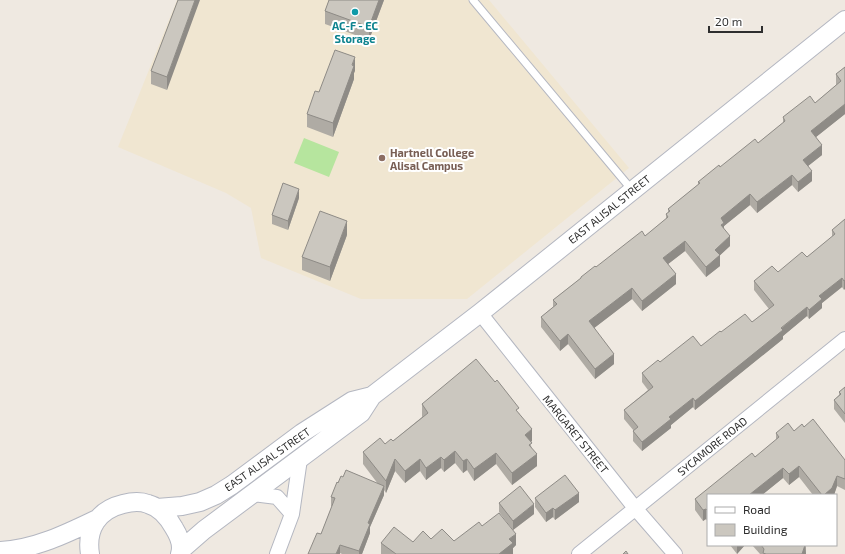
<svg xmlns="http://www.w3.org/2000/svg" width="845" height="554" font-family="'Exo 2',sans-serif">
<rect width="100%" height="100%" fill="#efe9e1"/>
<path fill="#f0e6d1" d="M177 0H489L629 168 467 299H361L261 258 251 208 226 193 118 147Z"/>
<path fill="#b6e59e" d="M304 138 339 152 329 177 294 163Z"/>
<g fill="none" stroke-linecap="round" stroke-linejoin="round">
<g stroke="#b4b7c1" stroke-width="9">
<path id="service" d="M473 0 632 190"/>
</g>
<g stroke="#b4b7c1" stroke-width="16">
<path id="minor" d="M480 313 635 508 675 554
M253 494 277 497 292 514
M277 554 292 514 300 459
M579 554 845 339"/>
</g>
<g stroke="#b4b7c1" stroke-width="20">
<path id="tertiary" d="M157 508 182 506 200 502 216 495 232 485 302 433 352 401 372 396
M181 550 204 530 361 413 372 396 480 313 845 20
M0 551C35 549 66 534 97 519
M90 554C86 529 98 510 123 504 131 502 140 501 148 504 159 507 168 517 174 528 179 536 183 545 180 554"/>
</g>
<use href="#service" stroke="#fff" stroke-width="7"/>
<use href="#minor" stroke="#fff" stroke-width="14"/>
<use href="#tertiary" stroke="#fff" stroke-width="18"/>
</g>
<path fill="#afaba4" d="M178 0 167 90 151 84V71Z
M329 0H384L369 40 325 24V11Z
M845 67V114L816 137 822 155 808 166 812 181 798 192 792 185 757 213 750 205 724 226V229L730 246 720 255V266L706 277 685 251 668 264 676 284 642 311 632 299 594 328 614 364 595 379 568 344 560 351 541 327V317L553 307V300L581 278V277L645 236 666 219V214L668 213V209L698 185V182L758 143 783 123V117L815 103 836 85V74Z
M355 71 354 73V79L333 137 307 127V114L319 92Z
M299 198 288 230 272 224V215Z
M845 219 844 290 842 287 822 303V308L809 319 807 316 783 336V339L695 410 693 407 671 425V428L642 451 633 441V431H634L624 419V410L648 390 642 382V373L660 362 701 346 721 332 752 322 769 309 754 290V281L778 272 807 257 832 237V230Z
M347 235 330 281 302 270V257Z
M845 387V423L834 409V400L839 395V392Z
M422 404 519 413 532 441 530 442 537 466 512 485 496 464 474 481 467 470 463 473 455 463 444 472 441 468 426 480 420 471 405 483 395 471 386 493 384 490V495L370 527V533L362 554H342L340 553V554H308L321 534 332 506H331V497L338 483 343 477 378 484 363 464V452L393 441 422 417Z
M804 427 845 460V490L837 486 834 495H813L799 477 789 485 783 478 762 495H708V522L706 519 703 521 695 510V499L755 457 776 440V433L794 431Z
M535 498 579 502 555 520 553 517 546 522 535 507Z
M499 503 534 514 513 530 499 512Z
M482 526 516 545 513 548V554H381V543L413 542 431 539 454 541Z
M730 545H745L737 554Z
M752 545H806V554H760Z"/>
<path fill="#8e8b86" d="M195 0H200L167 90V77Z
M379 0H384L369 40V27Z
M355 57V71L354 73V79L333 137V123Z
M845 104V114L811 141V131Z
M822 145V155L803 170V160Z
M812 171V181L798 192V182Z
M792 175V185L757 213V202Z
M299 189V198L288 230V221Z
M750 194V205L724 226V233L721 235V218Z
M347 221V235L330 281V267Z
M730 236V246L715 260V250Z
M685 241V251L663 268V258Z
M720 255V266L706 277V267Z
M676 274V284L642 311V301Z
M842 278V287L822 303V308L809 319V310L819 296Z
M845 280V289L844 290V281Z
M632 288V299L589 332V321Z
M807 307V316L783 336V339L695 410V401Z
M568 334V344L560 351V341Z
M614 354V364L595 379V369Z
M693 398V407L671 425V428L642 451V442L669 417Z
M532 429V441L525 446V435Z
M455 451V463L444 472V460Z
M496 453V464L474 481V469Z
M537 454V466L512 485V473Z
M441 457V468L426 480V468Z
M395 459V471L386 493V481Z
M420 459V471L405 483V471Z
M467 459V470L463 473V461Z
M799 466V477L789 485V474Z
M783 468V478L762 495H749Z
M837 476V486L834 495H824Z
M384 486V495L370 527V533L362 554H359V551L368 523Z
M579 493V502L555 520V510Z
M534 504V514L513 530V521Z
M553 508V517L546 522V513Z
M706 509V519L703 521V510Z
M516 534V545L513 548V554H499L509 539Z
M340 545V554H336Z
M737 545H745L737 554Z
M805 545 806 554H802Z"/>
<path fill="#cbc7bf" stroke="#8e8b86" d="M178 0H195L167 77 151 71Z
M329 0H379L369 27 325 11Z
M335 50 355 57 352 65 354 66 333 123 307 114 315 91 319 92Z
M845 67V104L811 131 822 145 803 160 812 171 798 182 792 175 757 202 750 194 721 218 724 223 721 225 730 236 715 250 720 255 706 267 685 241 663 258 676 274 642 301 632 288 589 321 614 354 595 369 568 334 560 341 541 317 557 304 553 300 581 278V277L595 266 596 267 642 231 645 236 668 217 666 214 670 211 668 209 700 183 698 182 719 165 720 167 755 139 758 143 785 121 783 117 810 96 815 103 841 81 836 74Z
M283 183 299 189 288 221 272 215Z
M320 211 347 221 330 267 302 257Z
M845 219V280L844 281 842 278 819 296 822 299 809 310 807 307 781 328 783 330 695 401 693 398 669 417 671 419 642 442 633 431 638 427 624 410 653 387 642 373 658 360 660 362 693 336 701 346 720 331 721 332 745 314 752 322 774 305 754 281 772 266 778 272 802 252 807 257 835 234 832 230Z
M476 359 495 382 497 380 519 408 516 410 532 429 525 435 532 443 529 445 537 454 512 473 496 453 474 469 467 459 463 461 455 451 444 460 441 457 426 468 420 459 405 471 395 459 386 481 363 452 380 438 385 444 391 439 393 441 428 413 422 404Z
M845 387V414L834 400 841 394 839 392Z
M813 419 845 460V479L837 476 832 488 824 495H822L799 466 789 474 783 468 749 495H708V511L706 509 703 510 695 499 752 453 755 457 779 437 776 433 788 423 794 431 802 424 804 427Z
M346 470 384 486 368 523 370 524 359 551 340 545 336 554H308L317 533 321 534 335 498 331 497 337 482 338 483 341 476 343 477Z
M565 475 579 493 555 510 553 508 546 513 535 498Z
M520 486 534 504 513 521 499 503Z
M499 513 516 534 509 539 513 543 499 554H396L381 543 394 527 413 542 423 531 431 539 442 529 454 541 479 522 482 526Z
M761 545H805L802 554H766L763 553 764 549Z
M626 551 628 554H623Z"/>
<circle fill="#0f9aa8" stroke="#fff" stroke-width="1.5" cx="355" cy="12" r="4"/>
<circle fill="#8d6e63" stroke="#fff" stroke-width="1.5" cx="382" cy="158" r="4"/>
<g text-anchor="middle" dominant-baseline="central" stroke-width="4" stroke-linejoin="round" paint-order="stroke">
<g font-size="11" font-weight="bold" fill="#0d838f" stroke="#fff">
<text x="355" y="25">AC-F - EC<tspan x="355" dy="13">Storage</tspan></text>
</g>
<g font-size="11" font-weight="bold" fill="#785e54" stroke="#fff" text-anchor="start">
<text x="390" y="152">Hartnell College<tspan x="390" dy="13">Alisal Campus</tspan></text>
</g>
<g font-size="11" fill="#2e2e2e" stroke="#fff">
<text transform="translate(609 209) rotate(-39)">EAST ALISAL STREET</text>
<text transform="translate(576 434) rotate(51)">MARGARET STREET</text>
<text transform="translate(712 446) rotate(-39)">SYCAMORE ROAD</text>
<text transform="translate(267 459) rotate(-35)">EAST ALISAL STREET</text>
</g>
</g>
<rect x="707" y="494" width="130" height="52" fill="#ffffff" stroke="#ababab"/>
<rect x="715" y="507" width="20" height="6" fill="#ffffff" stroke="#ababab"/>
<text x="743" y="514" font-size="12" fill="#2e2e2e">Road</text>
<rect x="715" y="524" width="20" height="12" fill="#cbc7bf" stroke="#ababab"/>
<text x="743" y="534" font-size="12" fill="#2e2e2e">Building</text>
<path d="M709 26v6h53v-6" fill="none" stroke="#2e2e2e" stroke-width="2"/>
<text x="715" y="26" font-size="12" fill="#2e2e2e" stroke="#ffffff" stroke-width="3" paint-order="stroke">20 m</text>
</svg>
